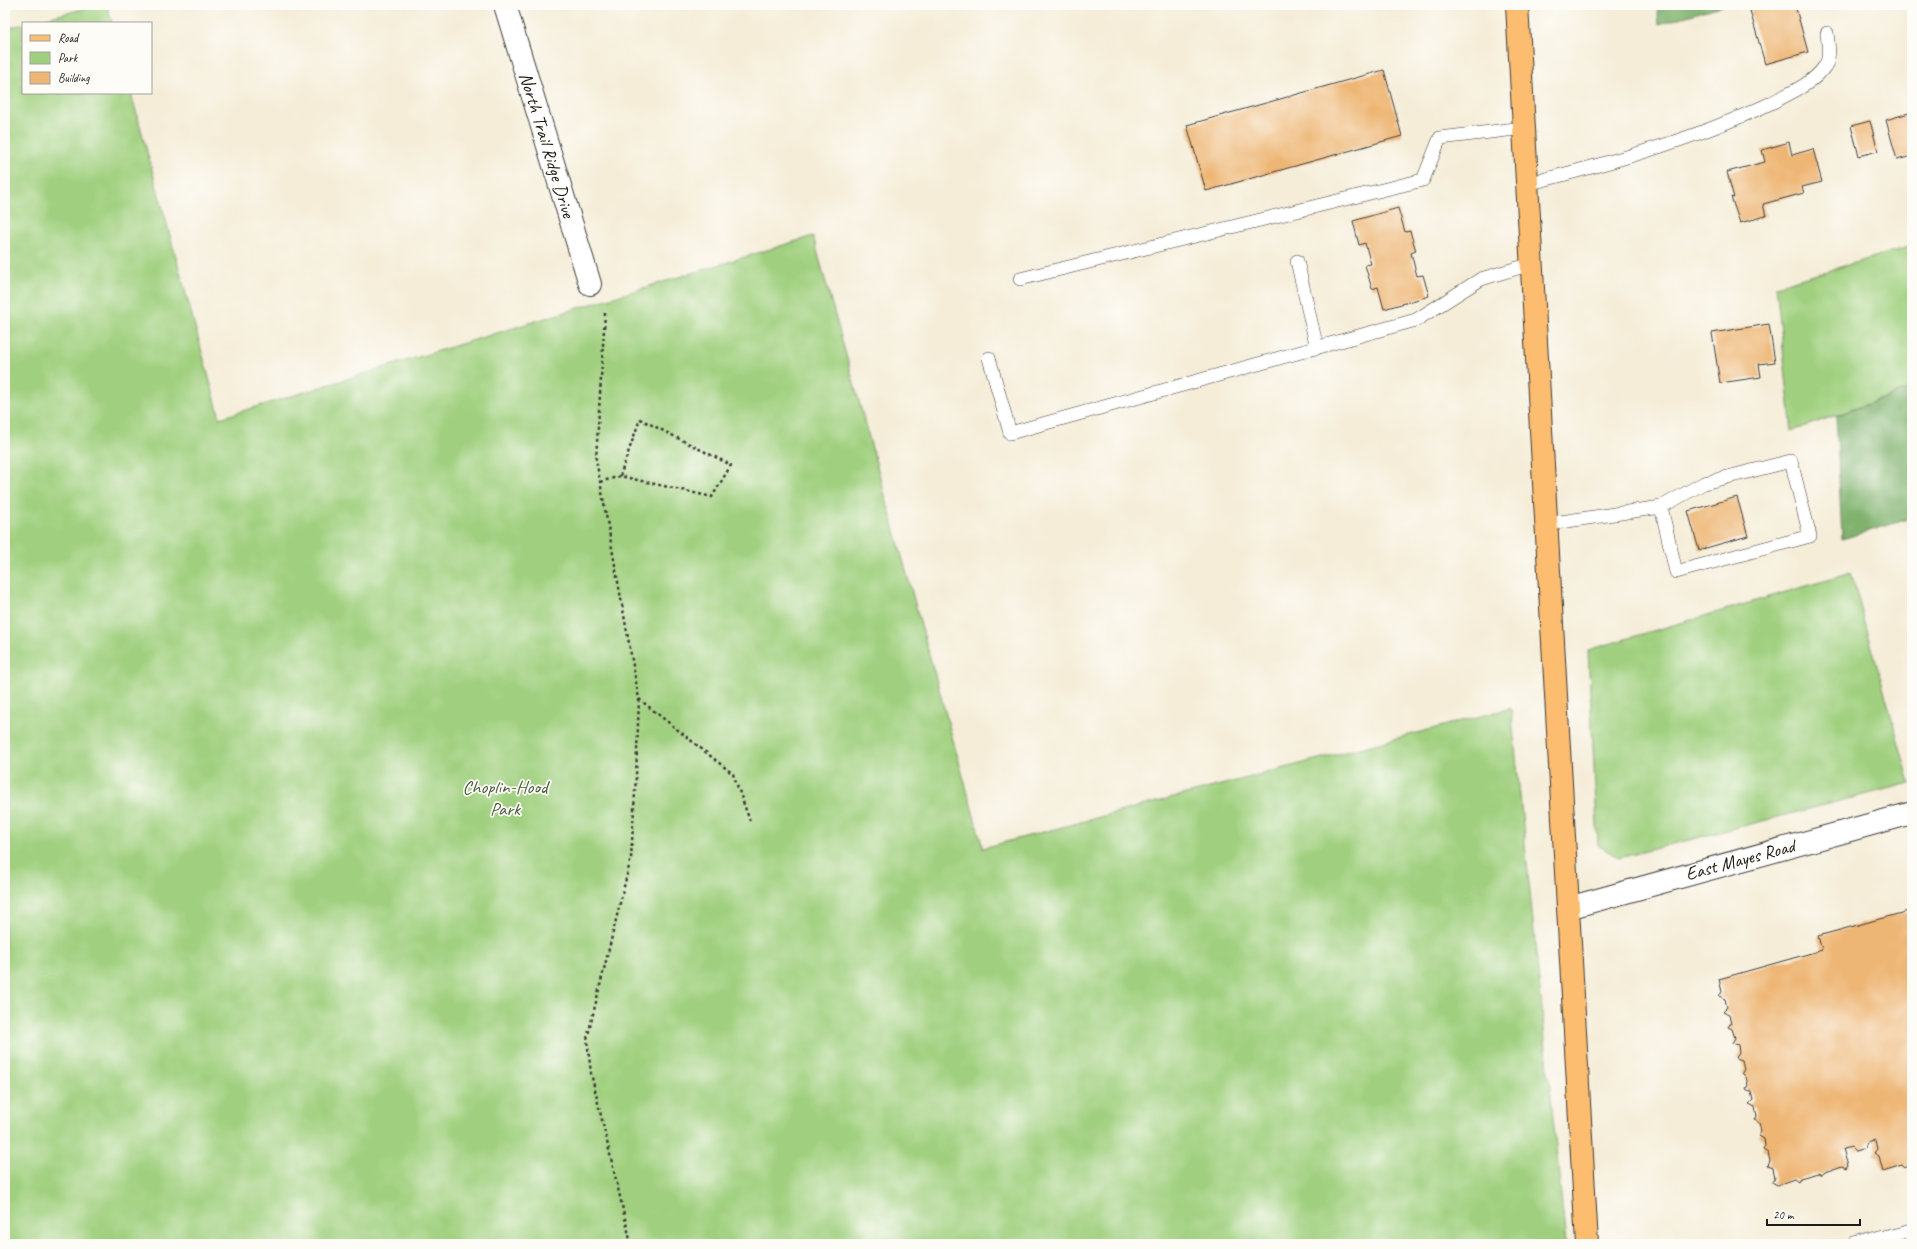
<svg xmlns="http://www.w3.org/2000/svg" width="1917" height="1249" font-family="Caveat,sans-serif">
<rect width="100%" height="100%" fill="#fdfcf7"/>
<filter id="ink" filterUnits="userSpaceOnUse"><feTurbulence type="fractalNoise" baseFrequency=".025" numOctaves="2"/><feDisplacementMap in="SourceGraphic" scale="8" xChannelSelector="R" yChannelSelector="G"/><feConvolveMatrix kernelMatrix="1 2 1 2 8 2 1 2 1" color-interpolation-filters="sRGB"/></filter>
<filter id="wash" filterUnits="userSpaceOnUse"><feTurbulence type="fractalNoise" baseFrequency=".012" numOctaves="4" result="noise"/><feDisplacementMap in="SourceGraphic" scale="16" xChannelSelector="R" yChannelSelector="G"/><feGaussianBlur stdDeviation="0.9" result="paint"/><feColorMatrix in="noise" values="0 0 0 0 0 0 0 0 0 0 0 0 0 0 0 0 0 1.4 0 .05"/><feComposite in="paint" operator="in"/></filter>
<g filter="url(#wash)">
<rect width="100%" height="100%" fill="#f5edd8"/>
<path fill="#a0d07f" stroke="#5e764e" d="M99 5H107L112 23H27Z
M23 24V93H131L220 418 813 236 983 848 1511 708 1566 1244H5V29Z
M1912 246V388L1792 431 1776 286Z
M1851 573 1910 783 1619 858 1598 845 1588 650Z"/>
<path fill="#80b26e" stroke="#4e6745" d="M1657 5H1725L1659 24Z
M1912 388V518L1842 539 1836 416Z"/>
<g id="blocks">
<path fill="#eeb675" d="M1758 5H1795L1808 52 1765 64 1749 7Z
M1384 70 1402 136 1206 191 1187 125Z
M1912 112V156L1897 160 1886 120Z
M1870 121 1878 151 1859 156 1851 126Z
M1789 142 1792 155 1813 149 1822 182 1802 187 1804 193 1763 204 1766 216 1740 223 1731 197 1734 198 1727 172 1765 162 1762 150Z
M1398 208 1405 232 1410 231 1416 251 1411 253 1417 276 1423 275 1429 296 1384 309 1378 287 1372 289 1365 265 1371 264 1365 243 1359 245 1353 221Z
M1769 324 1775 362 1759 364 1761 377 1720 383 1712 333Z
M1737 497 1748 536 1699 550 1688 511Z
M1912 910V1163L1905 1168 1902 1165 1883 1171 1879 1156 1874 1153 1877 1149 1875 1140 1867 1143 1865 1148 1855 1151 1851 1147 1843 1149 1848 1165 1846 1168 1842 1166 1825 1172 1822 1175 1818 1173 1800 1178 1798 1182 1794 1179 1777 1185 1772 1182 1775 1178 1773 1168 1768 1166 1770 1161 1768 1153 1763 1150 1765 1146 1764 1139 1759 1136 1761 1131 1759 1123 1755 1120 1757 1116 1755 1107 1749 1104 1753 1100 1751 1092 1746 1089 1748 1085 1746 1077 1742 1073 1744 1069 1742 1060 1736 1058 1739 1053 1738 1045 1732 1043 1735 1038 1732 1029 1728 1027 1731 1023 1729 1014 1723 1011 1727 1007 1725 999 1719 996 1722 992 1719 979 1822 950 1818 936Z"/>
</g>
</g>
<g filter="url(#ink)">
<use href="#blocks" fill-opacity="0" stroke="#3d3b38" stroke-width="1"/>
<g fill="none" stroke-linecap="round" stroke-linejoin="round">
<g stroke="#3d3b38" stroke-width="14">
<path id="service" d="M1527 184C1610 163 1693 140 1771 103 1790 93 1813 84 1825 66 1831 58 1828 43 1827 33
M1297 261 1317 348
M1020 279 1423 180 1440 138 1524 128
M989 358 1010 433 1416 320 1481 279 1531 264
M1547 524 1661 507 1676 572 1810 536 1791 461 1704 483 1661 507
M1854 1244 1912 1229"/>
</g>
<g stroke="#3d3b38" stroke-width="24">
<path id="minor" d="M505 5 590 284
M1568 908 1912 813"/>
</g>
<g stroke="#3d3b38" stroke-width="24">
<path id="primary" d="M1517 5C1542 418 1562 831 1587 1244"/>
</g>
<path stroke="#3d3b38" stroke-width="2.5" stroke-dasharray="3 3" stroke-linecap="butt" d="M605 313 596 459 639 699 733 774 750 821
M600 482 620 476 712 497 731 465 640 419 620 476
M631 1244 591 1073 587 1039 631 858 636 776 639 700"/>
<use href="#service" stroke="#fff" stroke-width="13"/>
<use href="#minor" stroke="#fff" stroke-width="22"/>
<use href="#primary" stroke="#fcbd6f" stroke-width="22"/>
</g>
</g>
<g text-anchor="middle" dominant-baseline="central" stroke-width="3.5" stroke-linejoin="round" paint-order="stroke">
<g font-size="19" fill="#1c1c1c" stroke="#fdfcf7">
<text transform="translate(547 145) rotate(73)">North Trail Ridge Drive</text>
<text transform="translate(1740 860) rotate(-15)">East Mayes Road</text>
</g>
<g font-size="19" fill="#4a5b3f" stroke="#fdfcf7">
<text x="505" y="787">Choplin-Hood<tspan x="505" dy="22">Park</tspan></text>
</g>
</g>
<rect width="1917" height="1249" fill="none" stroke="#fdfcf7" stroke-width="20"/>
<rect x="22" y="22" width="130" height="72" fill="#fdfcf7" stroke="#a3a29f"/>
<rect x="30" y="35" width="20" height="6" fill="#fcbd6f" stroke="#a3a29f"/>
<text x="58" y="42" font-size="12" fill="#1c1c1c">Road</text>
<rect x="30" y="52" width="20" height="12" fill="#a0d07f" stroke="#a3a29f"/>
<text x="58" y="62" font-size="12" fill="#1c1c1c">Park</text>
<rect x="30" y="72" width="20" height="12" fill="#eeb675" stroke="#a3a29f"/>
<text x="58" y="82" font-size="12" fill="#1c1c1c">Building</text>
<path d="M1767 1219v6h93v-6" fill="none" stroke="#1c1c1c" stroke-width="2"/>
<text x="1773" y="1219" font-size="12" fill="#1c1c1c" stroke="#fdfcf7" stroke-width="3" paint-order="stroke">20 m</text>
</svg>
